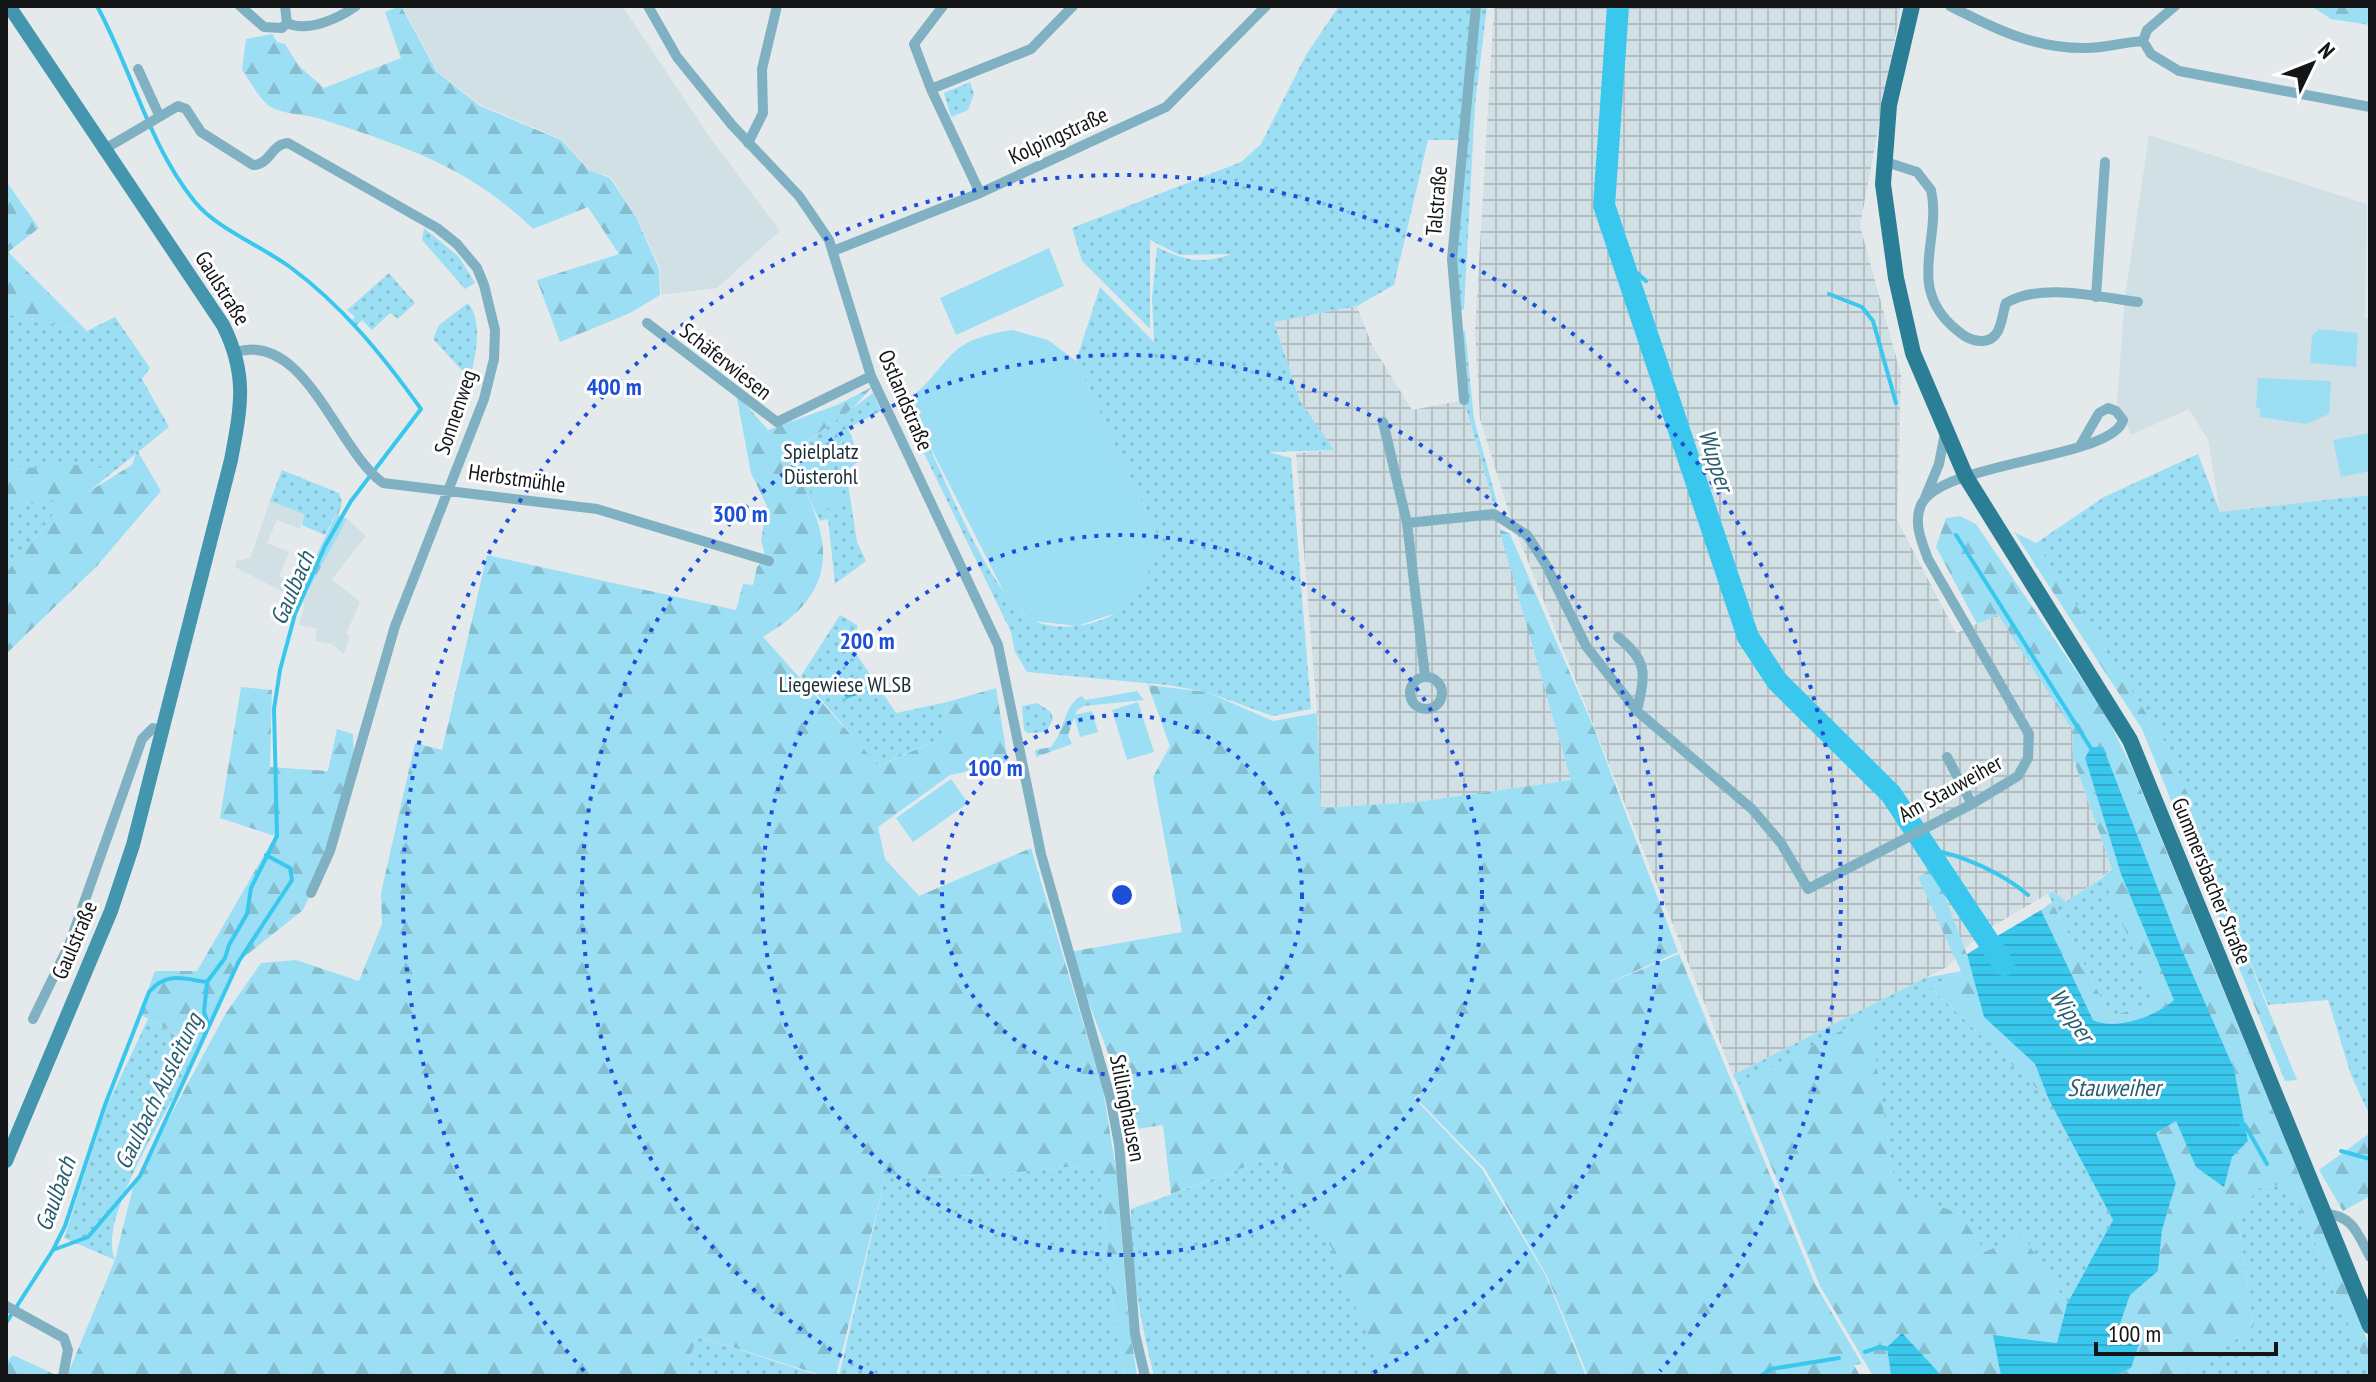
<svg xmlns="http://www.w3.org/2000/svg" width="2376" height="1382" font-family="'PT Sans Narrow',sans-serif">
<defs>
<pattern id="industrial-grid" width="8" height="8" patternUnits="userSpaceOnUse" patternTransform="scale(2)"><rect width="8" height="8" fill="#d1e0e5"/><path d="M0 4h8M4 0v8" fill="none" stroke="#b3bfc4"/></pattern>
<pattern id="green-dots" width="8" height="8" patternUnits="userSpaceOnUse" patternTransform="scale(2)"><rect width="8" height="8" fill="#9cdef4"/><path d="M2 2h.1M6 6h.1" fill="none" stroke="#86bed0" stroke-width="1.8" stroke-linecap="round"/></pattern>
<pattern id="forest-firs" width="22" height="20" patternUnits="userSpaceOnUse" patternTransform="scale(2)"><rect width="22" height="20" fill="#9cdef4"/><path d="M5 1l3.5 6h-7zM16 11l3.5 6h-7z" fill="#86bed0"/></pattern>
<pattern id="water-rules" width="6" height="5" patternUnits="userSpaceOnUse" patternTransform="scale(2)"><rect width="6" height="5" fill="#39c7ed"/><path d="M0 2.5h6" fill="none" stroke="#31aaca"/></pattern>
</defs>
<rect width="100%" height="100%" fill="#e4eaec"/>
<path fill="#d1e0e5" d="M402 6H622L709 136 780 231 717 288 661 295 660 268 636 216 611 177 590 170 561 139 481 105 438 72Z
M2149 135 2367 204 2365 317 2370 318V495L2220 512 2208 440 2189 409 2131 435 2117 402 2125 297Z
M270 501 304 514 300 529 277 520 267 543 289 552 279 576 309 589 347 519 366 536 332 579 360 602 346 634 350 636 344 654 332 644 315 641 317 628 299 625 305 604 235 567 236 561 250 558Z"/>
<path fill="url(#industrial-grid)" d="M1494 6H1901L1860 226 1901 375 1897 520 1956 633 1997 615 2043 680 2072 729 2073 758 2112 869 2066 903 2053 891 1981 933 1947 967 1733 1075 1511 519 1480 419 1475 330Z
M1357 306 1372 345 1412 410 1464 400 1571 780 1416 802 1320 808 1317 713 1296 453 1333 450 1300 401 1274 322Z"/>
<path fill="url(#green-dots)" d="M1339 6H1487L1475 105 1464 309 1456 313 1452 259 1462 140H1428L1394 285 1357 306 1274 322 1300 401 1334 450 1268 452 1291 458 1311 709 1273 716 1207 692 1167 685 1027 672 1015 652 1011 632 901 406 907 401C936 453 985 591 1031 619 1053 632 1093 627 1114 614 1127 606 1150 557 1160 541L1076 361 1100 287 1154 342 1152 298 1157 247C1182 260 1204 265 1231 254L1180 255 1150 240V329L1082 261 1072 228 1241 162 1261 144 1306 55Z
M970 82 974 94 968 110 951 117 944 93Z
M424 228 459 257 475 283 465 289 422 240Z
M389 273 415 303 398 319 390 313 372 330 362 320 356 326 351 321 355 317 347 310Z
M468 303C484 323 475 356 470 379L433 339 439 325Z
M6 314 87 331 115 317 150 368 142 379 169 427 82 497 60 506 6 573Z
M1465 330 1474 419 1497 502 1494 506 1464 400 1458 334Z
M873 393 881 411 848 428 860 460 846 471 857 542 866 561 835 584 828 519 820 521 788 456Z
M2198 454 2220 512 2370 495V1116L2351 1075 2328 1000 2268 1005 2212 870 2194 808 2166 744 2036 543 2104 497Z
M282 470 339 493 342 502 325 535 302 525 304 514 270 501Z
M840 615 857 625V655L896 713 947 702 942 738 878 766 801 676Z
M1037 703 1051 712 1053 719 1046 732 1027 733 1024 730 1022 706Z
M2103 877 2156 1001 2111 1017 2048 894 2053 891 2066 902Z
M1961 971 1930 987 2049 1100 2113 1220 2067 1304 2022 1234 1985 1252 1960 1213 1896 1194 1869 1017 1738 1085 1733 1075 1925 978Z
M148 1019 199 1046C181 1095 95 1214 115 1260L64 1238 107 1106Z
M1276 1156 1332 1249 1385 1376H1154C1141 1323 1129 1264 1131 1209Z
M1099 1164 1115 1324 1125 1376H839L885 1178 987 1175Z
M2280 1185 2299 1204 2370 1376H2184L2253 1327 2238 1214 2258 1188Z
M697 1336 820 1376H684Z"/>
<path fill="url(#forest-firs)" d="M401 6 437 72 480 106 561 140 589 170 610 178 636 217 659 269 660 295 630 313 560 342 537 280 619 254 588 207 533 229C468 166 406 147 321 119 306 114 287 115 273 108 261 103 250 80 242 70L246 39 272 34 277 42 285 44 299 66 324 88 401 58 385 12Z
M2311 6H2370V25L2331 19Z
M6 181 39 228 8 252 87 331 6 314Z
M872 387 852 409 788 455C816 513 850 568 789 619 781 626 771 631 763 637L879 766 942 738 947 702 996 688 1008 763 950 775 878 827 885 859 919 896 1031 848 1103 1090 1116 1170 1128 1316 1137 1376H1125L1115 1324 1099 1164 987 1175 885 1178 836 1376H824L697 1336 684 1376H67L115 1260 134 1183 226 1013 261 963 296 960 359 981 382 924 381 893 415 743 442 750 487 555 736 610 743 584 753 585 757 567 766 558 761 541 767 506 751 473 736 393 768 430 837 405Z
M137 450 161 491 97 566 6 654V573L60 506 55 499 43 506 6 499V466L36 468 61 463 110 469 88 492 132 465Z
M342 502 338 515 347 519 309 589 298 584 304 569 309 571Z
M1960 516 1976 524 2106 715 2132 768 2370 1347V1376L2299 1204 2279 1185 2258 1188 2238 1214 2253 1327 2184 1376H2114L2131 1368 2139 1346 2118 1331 2130 1295 2158 1271 2162 1230 2176 1183 2156 1133 2176 1121 2196 1167 2232 1157 2248 1141 2234 1070 2091 747 2085 758 2121 874 2175 1000C2157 1016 2116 1031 2093 1020L2041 910 2052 902 2111 1017 2155 1001 2103 877 2112 869 2073 758 2072 729 1998 615 1977 624 1936 547 1946 518Z
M1499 529 1510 534 1595 731 1678 952 1604 985 1679 954 1815 1284 1862 1364 1854 1365 1860 1376H1588L1547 1276 1485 1169 1416 1098 1444 1078 1414 1098 1482 1169 1546 1276 1586 1376H1384L1332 1249 1276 1156 1171 1194 1163 1125 1123 1131 1112 1063 1069 952 1182 932 1153 777 1170 746 1148 685 1207 692 1273 721 1317 713 1321 808 1416 802 1571 780Z
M2014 532 2036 543 2166 744 2194 808 2212 870 2297 1080 2285 1081 2142 729Z
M241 687 272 690 270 767 328 771 337 729 353 734 354 759 330 851 303 910 239 961 199 1046 139 1014 155 971H197L275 836 220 818Z
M1137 691 1144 700 1084 706 1077 710 1068 735 1072 744 1036 757 1035 750 1051 747C1066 729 1063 706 1081 696L1086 700Z
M1934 868 1975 976 1984 1017 2035 1064 2049 1100 1930 987 1961 971 1918 877Z
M1869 1016 1896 1193 1960 1213 1985 1252 2022 1234 2067 1304 2057 1343 1994 1335 2001 1376H1942L1902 1334 1887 1347 1891 1376H1873L1820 1286 1738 1085Z
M2370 1133V1196L2343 1211 2319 1170Z
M13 1355 58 1376H6V1362Z"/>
<path fill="#9cdef4" d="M1049 248 1064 286 956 335 940 298Z
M2319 329 2358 333 2356 367 2310 363 2312 336Z
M1012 330 1048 340 1076 361 1160 541 1145 581 1116 613 1077 626 1033 621 1008 600 907 401C955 362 942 341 1012 330Z
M2258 378 2331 381 2329 414 2306 424 2260 417V408L2256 407Z
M2370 433V471L2341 477 2333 440Z
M819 447 844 501 821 512 796 457Z
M1138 702 1154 752 1127 760 1112 710Z
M1092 711 1098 732 1080 737 1074 715Z
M951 779 968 803 913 842 896 818Z"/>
<path fill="url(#water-rules)" d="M858 677 866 687 862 693 846 699 842 689Z
M2091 747H2103L2181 948 2234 1069 2248 1141 2232 1157 2224 1187 2196 1167 2176 1121 2156 1133 2176 1183 2162 1230 2158 1271 2130 1295 2118 1330 2139 1345 2131 1368 2114 1376H2001L1993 1335 2057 1343 2067 1304 2113 1220 2049 1100 2035 1064 1984 1017 1967 954 2041 910 2093 1020C2115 1031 2157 1016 2174 1000L2121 874 2085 758Z
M1902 1333 1942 1376H1891L1887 1347Z"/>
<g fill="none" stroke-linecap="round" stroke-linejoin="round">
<path stroke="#39c7ed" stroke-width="4" d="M1622 260 1646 281
M1829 294 1862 307 1873 321 1896 403
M1956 535 2092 750
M1930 850C1961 854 2004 874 2028 895
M207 982 204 1012 209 1026
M2241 1124 2245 1125 2267 1164
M2341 1151 2370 1159
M53 1250 65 1226 105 1105 149 992C167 971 183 979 207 982L225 958 229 945 247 914 251 888 277 836 274 709 280 670 295 614 325 546 351 501 421 409C383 356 343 306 290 267 261 246 216 228 195 202 148 144 132 70 97 6
M6 1323 53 1250 88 1237 140 1176 239 961 292 880 290 868 266 855
M1865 1352 1880 1347 1889 1349
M1761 1376 1771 1369 1839 1358"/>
<path stroke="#39c7ed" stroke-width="22" d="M1618 6 1604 205 1748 637 1777 681 1891 794 2004 965"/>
<path stroke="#80b1c2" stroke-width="10" d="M240 6 264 27 282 28 287 23
M285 6 287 23C308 33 339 18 356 6
M648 6 677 57 732 125 799 196 829 240 871 376 998 645 1041 854 1110 1097 1119 1144 1135 1334 1145 1376
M1950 6C1995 29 2035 49 2087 48 2105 48 2124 42 2143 41
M2143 41 2151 54 2179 71 2370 107
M2143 41 2147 30 2175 6
M138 69 159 115
M931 89 914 44 943 6
M748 143 763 113 762 69 777 6
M103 150 178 106 186 109 201 132 253 165C270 165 271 144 288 143L437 228 457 244 477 268 484 285 495 330 494 359 484 399 395 626 330 851 311 893
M1883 161 1917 172 1931 190C1942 238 1907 283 1951 325 1960 333 1969 342 1983 341 2002 340 2001 317 2006 303 2042 282 2098 297 2138 302
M980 193 931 89 1031 49 1073 6
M833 251 980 193 1166 107 1266 6
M2096 297 2105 162
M647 323 777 422 871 376
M236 352C305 331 337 450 383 483L597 509 769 561
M1464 400 1452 259 1476 6
M1383 422 1407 523
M1925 498 1939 464 1945 433
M1618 637C1649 662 1645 674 1637 711
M1425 676 1407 523 1494 514 1527 535 1545 563 1586 646 1637 711 1752 809 1781 843 1808 889 1972 804 2018 776 2028 758 2029 734 1928 559C1922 542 1913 523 1921 505 1941 461 2113 459 2123 420L2116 411 2108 408 2099 413 2080 446
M1410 693a16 16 0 1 1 32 0a16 16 0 1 1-32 0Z
M1947 757 1972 804
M33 1019 69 945 142 739 153 728 161 730
M2324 1214C2352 1214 2358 1234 2370 1257
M6 1306 64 1338 68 1350 63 1376"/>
<path stroke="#4495ae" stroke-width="14" d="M6 1161 111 911 133 845 231 460C241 407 248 375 223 325L9 6"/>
<path stroke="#2a7e96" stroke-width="16" d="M1912 6 1889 105 1883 184 1896 278 1913 353 1966 477 2130 740 2370 1326"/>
</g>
<g fill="none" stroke="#1d4ed8" stroke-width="4" stroke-dasharray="4 8">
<circle cx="1122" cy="895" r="180"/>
<circle cx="1122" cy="895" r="360"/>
<path d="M873 1374A540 540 0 1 1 1371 1374"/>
<path d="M584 1371A719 719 0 1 1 1660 1371"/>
</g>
<g text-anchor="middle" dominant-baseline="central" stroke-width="6" stroke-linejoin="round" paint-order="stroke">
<g font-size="22" fill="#131516" stroke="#fff">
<text transform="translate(1058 135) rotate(-25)">Kolpingstraße</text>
<text transform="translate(1436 201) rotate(-85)">Talstraße</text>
<text transform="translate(223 288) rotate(58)">Gaulstraße</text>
<text transform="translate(726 361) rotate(38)">Schäferwiesen</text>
<text transform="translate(906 400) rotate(67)">Ostlandstraße</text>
<text transform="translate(455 412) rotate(-71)">Sonnenweg</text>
<text transform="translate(517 478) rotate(8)">Herbstmühle</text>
<text transform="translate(1950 788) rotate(-29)">Am Stauweiher</text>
<text transform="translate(2212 881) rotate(68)">Gummersbacher Straße</text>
<text transform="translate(74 940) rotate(-67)">Gaulstraße</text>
<text transform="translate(1128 1108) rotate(79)">Stillinghausen</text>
</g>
<g font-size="22" fill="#193037" stroke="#fff">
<text x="821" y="451">Spielplatz<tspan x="821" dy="25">Düsterohl</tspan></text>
<text x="845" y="684">Liegewiese WLSB</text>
</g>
<g font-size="24" font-style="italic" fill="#285e6f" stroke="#fff">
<text transform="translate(1716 460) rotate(72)">Wupper</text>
<text transform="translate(292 588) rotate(-67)">Gaulbach</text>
<text transform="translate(2072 1015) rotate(56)">Wipper</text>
<text x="2114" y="1087">Stauweiher</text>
<text transform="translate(158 1091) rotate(-64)">Gaulbach Ausleitung</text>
<text transform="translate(55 1194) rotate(-70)">Gaulbach</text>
</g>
</g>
<circle cx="1122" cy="895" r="12" fill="#1d4ed8" stroke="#fff" stroke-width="4"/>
<g font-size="24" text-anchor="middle" font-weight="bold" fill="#1d4ed8" stroke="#fff" stroke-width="6" stroke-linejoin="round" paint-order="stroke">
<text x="614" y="395">400 m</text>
<text x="740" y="522">300 m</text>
<text x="867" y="649">200 m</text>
<text x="995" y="776">100 m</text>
</g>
<rect width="2376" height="1382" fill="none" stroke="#131516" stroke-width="16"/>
<g transform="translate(2312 64) rotate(47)" stroke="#ffffff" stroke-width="6" paint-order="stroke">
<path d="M0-6L14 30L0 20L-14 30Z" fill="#131516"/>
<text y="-12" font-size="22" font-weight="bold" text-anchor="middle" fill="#131516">N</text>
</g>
<path d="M2096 1342v12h180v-12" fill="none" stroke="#131516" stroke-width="4"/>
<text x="2108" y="1342" font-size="24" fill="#131516" stroke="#ffffff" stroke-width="6" paint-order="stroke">100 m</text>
</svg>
